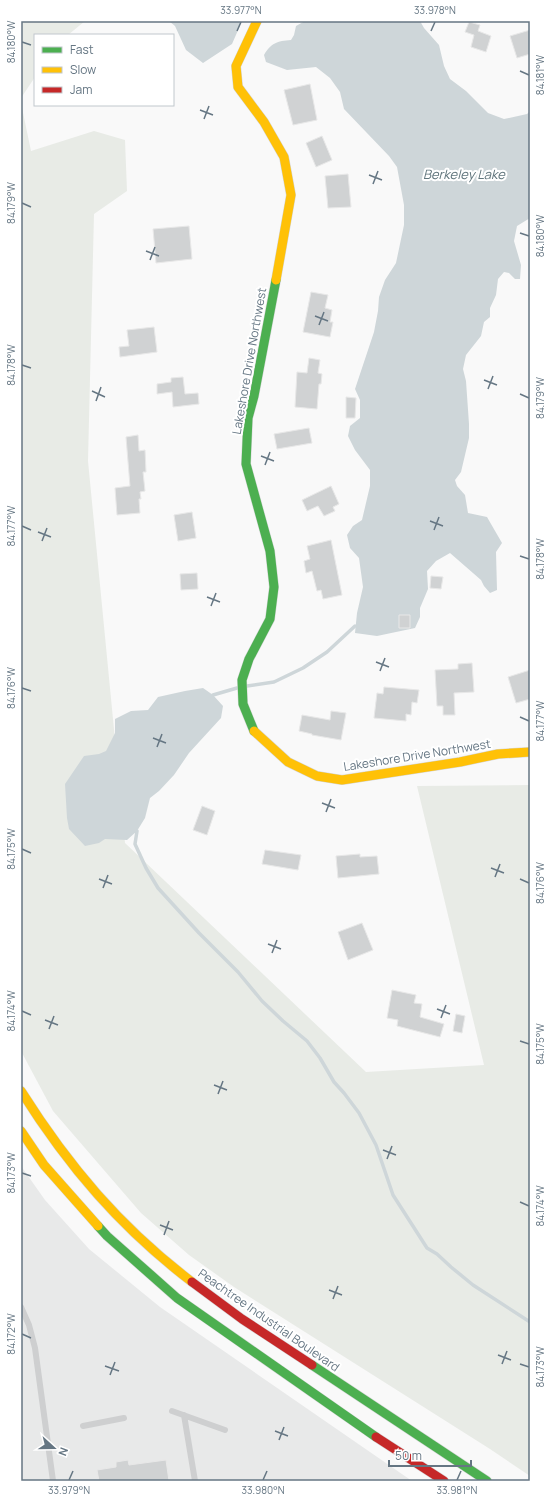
<svg xmlns="http://www.w3.org/2000/svg" width="551" height="1502" font-family="Manrope,sans-serif">
<rect width="100%" height="100%" fill="#f9f9f9"/>
<path fill="#e8e9e9" d="M21 1166 45 1200 89 1249 160 1307 412 1481H21Z"/>
<path fill="#e8ebe6" d="M21 21H85L68 35H35V77L21 98Z
M21 103 31 151 94 131 125 140 127 191 94 214 88 461 125 843 366 1072 484 1065 417 786 530 785V1476L490 1449 234 1287 189 1255 141 1213 53 1111 21 1051Z"/>
<path fill="#ced6d9" d="M169 21H242L232 44 203 63 186 50 175 26Z
M305 21H420L424 28 439 45 444 66 450 79 466 91 488 113 504 119 527 114 530 111V218L517 226 514 241 521 265 520 279H515L509 273 504 272 498 279 496 295 490 308V317L484 322 481 336 466 355 463 369 466 381 469 424V438L461 472 455 480 457 486 465 495 468 513 487 517 502 543 496 552 497 590 490 593 484 586 481 580 450 553 436 561 427 571 428 589 420 608V617L415 628 377 636 355 633 357 613 363 587 359 558 350 548 347 535 353 526 362 520 370 486V470L355 450 348 436 350 426 360 418V400L355 389 374 332 378 311 379 297 385 280 396 263 404 225V205L397 167 389 156 344 109 340 92 330 78 316 67 287 70 266 62 264 55C271 43 277 41 291 40L294 35 296 26Z
M203 688 213 695 223 706 221 718 189 753 174 775 159 791 150 798 145 818 137 831 127 840 105 839 99 843 85 846 69 829 67 818 65 784 84 756 99 754 106 751 115 733V719L131 711 148 710 158 697 185 691Z"/>
<g fill="none" stroke-linecap="round" stroke-linejoin="round">
<path stroke="#ced6d9" stroke-width="3.5" d="M247 686 274 682 303 668 327 652 355 626
M213 695 237 688
M137 831 135 844 146 868 158 888 199 933 238 972 262 1001 283 1021 307 1041 320 1058 334 1082 344 1093 359 1113 376 1145 393 1195 427 1248 437 1254 451 1267 473 1285 530 1322"/>
</g>
<path fill="#d0d2d3" stroke="#e8e8e8" d="M469 22 480 25 478 31 491 36 486 52 471 47 474 35 465 32Z
M530 30V54L517 58 510 36Z
M310 84 317 120 293 125 284 90Z
M322 136 332 160 316 167 306 143Z
M348 174 351 207 328 208 325 176Z
M189 226 192 259 156 263 153 229Z
M311 292 328 295 325 308 332 310 330 322H333L330 337 303 332Z
M154 327 157 352 120 357 119 347 129 346 127 330Z
M309 358 320 360 318 373 322 374 321 384H319L317 409 295 407 297 372 307 373Z
M183 377 185 394 198 393 199 404 173 407 172 392 157 394V384L171 382V378Z
M346 397 356 398 355 418H346Z
M309 428 312 443 277 449 274 434Z
M138 435 139 451 145 450 146 472H143L145 491 140 492 141 499H139L140 513 117 515 115 488 130 486 126 437Z
M331 486 339 504 333 507 335 511 324 516 318 506 307 511 302 500Z
M192 512 196 538 178 541 174 515Z
M331 540 342 595 323 599 321 590 317 591 312 571 306 573 304 561 310 559 307 546Z
M197 573 198 589 181 590 180 574Z
M431 576 443 577 441 589 430 588Z
M399 615H410V628H399Z
M472 663 474 692 454 693 455 715H443V706H437L435 670 458 669V664Z
M530 670V699L516 703 508 677Z
M384 687 419 690 417 703 412 702 411 715 406 714V721L374 718 377 693 383 694Z
M331 711 346 713 341 740 312 735V734L299 731 302 715 330 720Z
M202 806 215 811 207 835 193 830Z
M265 850 301 855 298 870 262 864Z
M360 854V857L377 856 379 874 338 878 336 856Z
M362 923 373 950 348 960 338 932Z
M392 990 416 995 414 1003 422 1004 420 1017 444 1024 440 1037 397 1026 398 1020 387 1018Z
M456 1014 465 1016 462 1033 453 1031Z
M128 1460 129 1465 166 1460 169 1481H99L97 1470 116 1467V1462Z"/>
<g fill="none" stroke-linecap="round" stroke-linejoin="round">
<g stroke="#d5d6d7" stroke-width="10">
<path id="fast" d="M254 731 243 704 242 680 249 659 270 619 274 587 270 551 246 464 248 418 254 396 276 280
M98 1226 107 1236 177 1298 376 1437
M312 1365 487 1481"/>
</g>
<g stroke="#d5d6d7" stroke-width="10">
<path id="slow" d="M257 21 236 66 238 87 264 122 284 157 291 195 276 280
M254 731 288 762 317 776 342 780 460 762 498 754 530 752
M21 1091C69 1167 120 1227 192 1282
M21 1131 44 1165 98 1226"/>
</g>
<g stroke="#d5d6d7" stroke-width="10">
<path id="jam" d="M192 1282 242 1319 312 1365
M376 1437 444 1481"/>
</g>
<path stroke="#cecfd0" stroke-width="6" d="M21 1307 29 1325 35 1348 53 1481
M172 1411 225 1430
M184 1415 195 1481
M83 1426 124 1418"/>
<use href="#fast" stroke="#4caf50" stroke-width="9"/>
<use href="#slow" stroke="#ffc107" stroke-width="9"/>
<use href="#jam" stroke="#c62828" stroke-width="9"/>
</g>
<path fill="none" stroke="#657683" stroke-width="1.5" d="M237 31 241 22M431 31 435 22M22 42 31 45M520 71 529 75M200 110 213 115M204 119 209 106M369 175 382 180M373 184 378 171M22 203 31 207M520 233 529 236M146 251 159 256M150 260 155 247M315 316 328 321M319 325 324 312M22 365 31 368M484 380 497 385M488 389 493 376M92 391 105 397M520 394 529 398M96 401 101 387M261 456 274 461M265 465 270 452M430 521 443 526M22 526 31 530M434 530 439 517M38 532 51 537M42 541 47 528M520 556 529 559M207 597 220 602M211 606 216 593M376 662 389 667M380 671 385 658M22 688 31 691M520 717 529 721M153 738 166 743M157 747 162 734M322 803 335 808M326 812 331 799M22 849 31 853M491 868 504 873M495 877 500 864M99 879 112 884M520 879 529 883M103 888 108 875M268 944 281 949M272 953 277 940M437 1009 450 1014M22 1011 31 1015M441 1018 446 1005M45 1020 58 1025M49 1029 54 1016M520 1041 529 1044M214 1085 227 1090M218 1094 223 1081M383 1150 396 1155M387 1159 392 1146M22 1173 31 1176M520 1202 529 1206M160 1225 173 1230M164 1235 169 1221M329 1290 342 1295M333 1299 338 1286M22 1334 31 1338M498 1355 511 1360M502 1364 507 1351M520 1364 529 1367M105 1366 119 1371M110 1375 115 1362M275 1431 288 1436M279 1440 284 1427M69 1480 73 1471M263 1480 267 1471M457 1480 461 1471"/>
<g text-anchor="middle" dominant-baseline="central" stroke-width="4" stroke-linejoin="round" paint-order="stroke">
<g font-size="12" fill="#657683" stroke="#fff">
<text transform="translate(249 361) rotate(-80)">Lakeshore Drive Northwest</text>
<text transform="translate(417 755) rotate(-9)">Lakeshore Drive Northwest</text>
<text transform="translate(269 1320) rotate(35)">Peachtree Industrial Boulevard</text>
</g>
<g font-size="13" font-style="italic" fill="#60757c" stroke="#fff">
<text x="464" y="174">Berkeley Lake</text>
</g>
</g>
<rect width="551" height="1502" fill="none" stroke="#ffffff" stroke-width="44"/>
<rect x="34" y="34" width="140" height="72" fill="#ffffff" stroke="#c1c8cd"/>
<rect x="42" y="47" width="20" height="6" fill="#4caf50" stroke="#c1c8cd"/>
<text x="70" y="54" font-size="12" fill="#657683">Fast</text>
<rect x="42" y="67" width="20" height="6" fill="#ffc107" stroke="#c1c8cd"/>
<text x="70" y="74" font-size="12" fill="#657683">Slow</text>
<rect x="42" y="87" width="20" height="6" fill="#c62828" stroke="#c1c8cd"/>
<text x="70" y="94" font-size="12" fill="#657683">Jam</text>
<g transform="translate(54 1448) rotate(111)" stroke="#ffffff" stroke-width="3" paint-order="stroke">
<path d="M0-3L7 15L0 10L-7 15Z" fill="#657683"/>
<text y="-6" font-size="11" font-weight="bold" text-anchor="middle" fill="#657683">N</text>
</g>
<path d="M389 1460v6h82v-6" fill="none" stroke="#657683" stroke-width="2"/>
<text x="395" y="1460" font-size="12" fill="#657683" stroke="#ffffff" stroke-width="3" paint-order="stroke">50 m</text>
<rect x="22" y="22" width="507" height="1458" fill="none" stroke="#657683" stroke-width="1.5"/>
<g font-size="10" text-anchor="middle" fill="#657683">
<text x="241" y="14">33.977°N</text>
<text x="435" y="14">33.978°N</text>
<text transform="translate(11 42) rotate(-90)" y="4">84.180°W</text>
<text transform="translate(540 75) rotate(-90)" y="4">84.181°W</text>
<text transform="translate(11 203) rotate(-90)" y="4">84.179°W</text>
<text transform="translate(540 236) rotate(-90)" y="4">84.180°W</text>
<text transform="translate(11 365) rotate(-90)" y="4">84.178°W</text>
<text transform="translate(540 398) rotate(-90)" y="4">84.179°W</text>
<text transform="translate(11 526) rotate(-90)" y="4">84.177°W</text>
<text transform="translate(540 559) rotate(-90)" y="4">84.178°W</text>
<text transform="translate(11 688) rotate(-90)" y="4">84.176°W</text>
<text transform="translate(540 721) rotate(-90)" y="4">84.177°W</text>
<text transform="translate(11 849) rotate(-90)" y="4">84.175°W</text>
<text transform="translate(540 883) rotate(-90)" y="4">84.176°W</text>
<text transform="translate(11 1011) rotate(-90)" y="4">84.174°W</text>
<text transform="translate(540 1044) rotate(-90)" y="4">84.175°W</text>
<text transform="translate(11 1173) rotate(-90)" y="4">84.173°W</text>
<text transform="translate(540 1206) rotate(-90)" y="4">84.174°W</text>
<text transform="translate(11 1334) rotate(-90)" y="4">84.172°W</text>
<text transform="translate(540 1367) rotate(-90)" y="4">84.173°W</text>
<text x="69" y="1494">33.979°N</text>
<text x="263" y="1494">33.980°N</text>
<text x="457" y="1494">33.981°N</text>
</g>
</svg>
